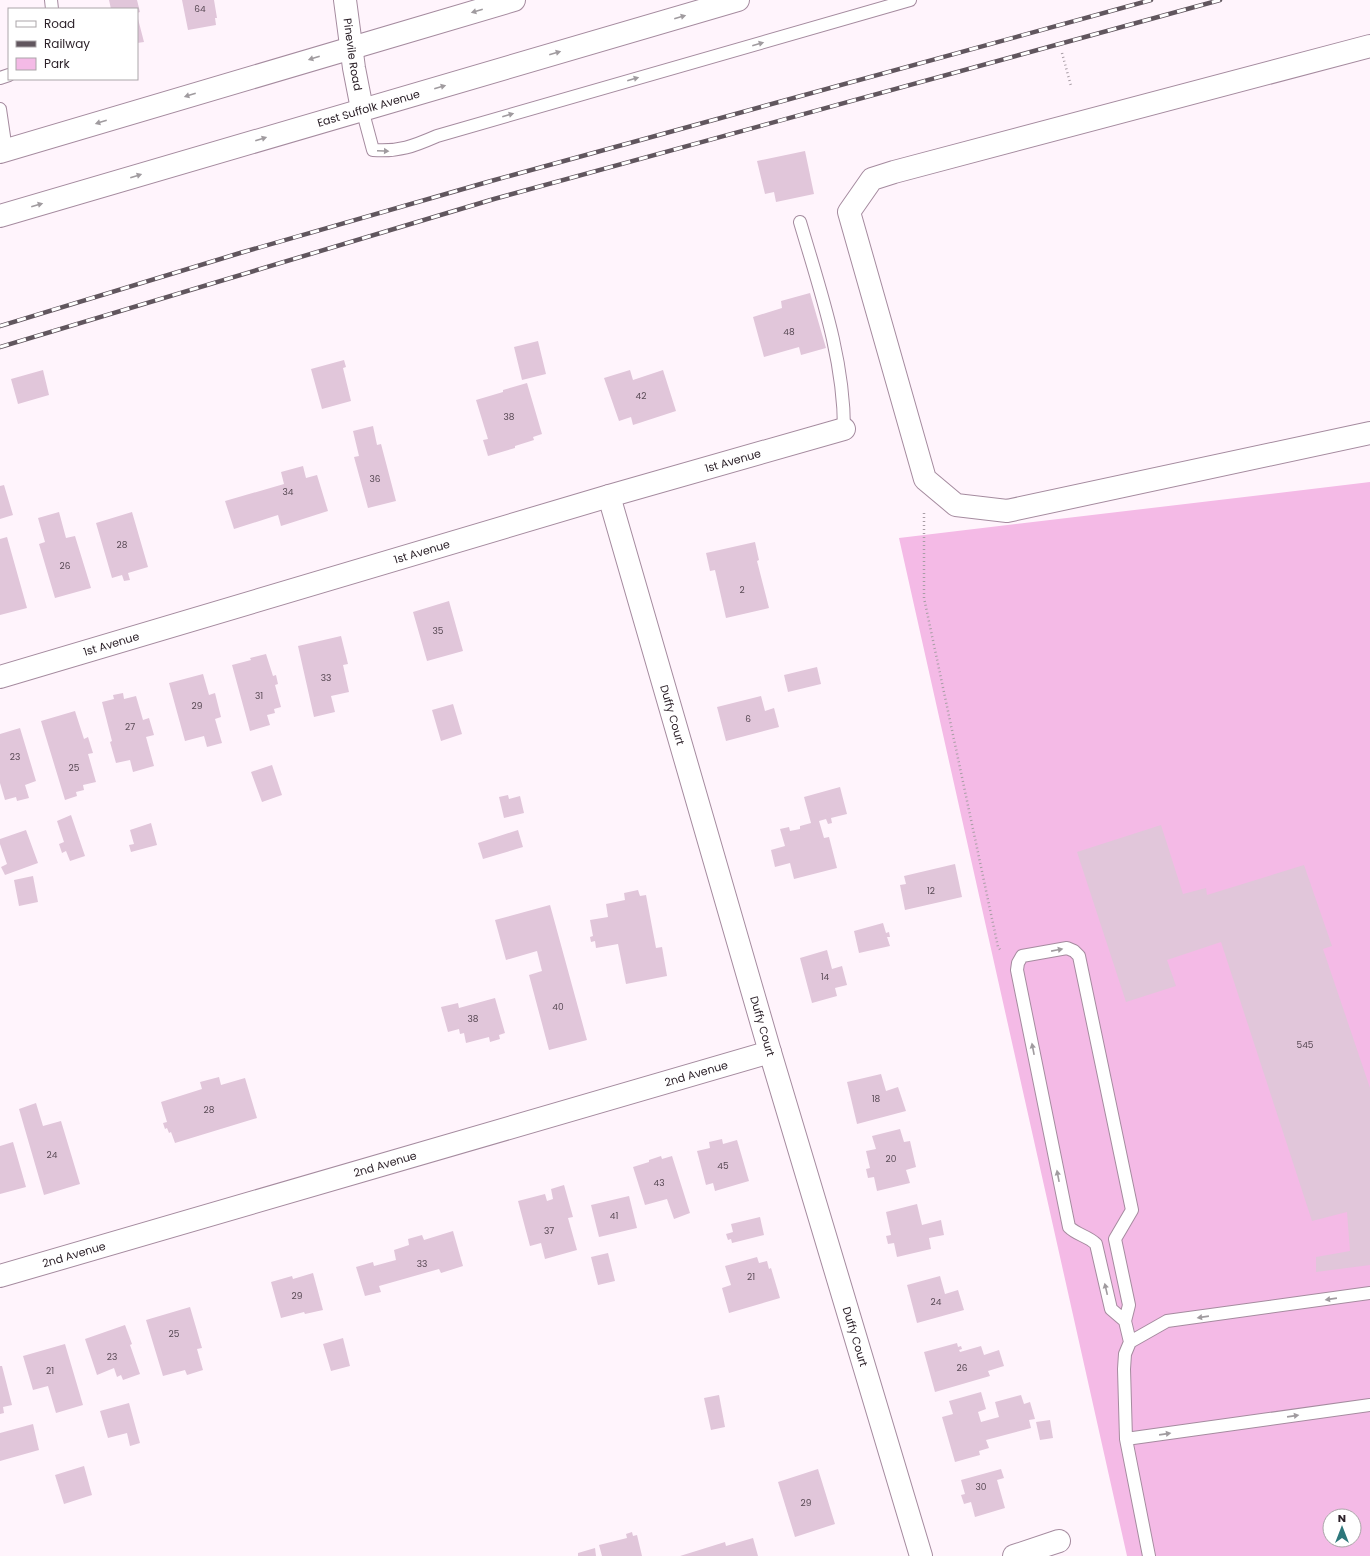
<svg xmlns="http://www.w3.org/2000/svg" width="1370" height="1556" font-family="Poppins,sans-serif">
<rect width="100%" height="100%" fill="#fff4fc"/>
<path fill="#f4bae6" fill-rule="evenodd" d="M1370 482V1556H1127L899 538ZM1330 1516H1354V1540H1330Z"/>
<path fill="#e1c6da" d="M109 0H137L140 12 137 13V9H111Z
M182 0H214L217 18H215L216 25 188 30Z
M137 15 144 42 137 43Z
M805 151 814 194 776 202 774 192 765 194 757 161Z
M810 293 826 348 801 355 799 347 764 357 753 317 782 308 781 301Z
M538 341 546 374 522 380 514 347Z
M344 360 346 367 343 368 351 401 322 409 311 369Z
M43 370 49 395 18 404 11 379Z
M630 370 633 380 663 370 676 411 633 425 631 417 619 421 604 378Z
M527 383 542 434 533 437 534 440 515 446V448L488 456 483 440 488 439 476 400 503 392V390Z
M373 426 377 445 381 444 396 501 368 508 354 457 359 456 353 431Z
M303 466 306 478 317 475 328 511 281 526 278 515 234 529 225 501 284 484 281 472Z
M4 485 13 515 0 519V486Z
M59 512 66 538 75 536 91 588 55 598 39 544 45 542 38 518Z
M132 512 148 567 128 573 130 580 124 581 122 575 112 578 96 523Z
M7 537 27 608 0 615V539Z
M755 542 759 560 757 561 769 608 726 618 715 570 710 571 706 553Z
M449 601 463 651 427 661 413 612Z
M341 636 348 664 343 665 349 692 331 696 335 712 314 717 298 646Z
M266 654 273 676 276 675 278 684 275 685 281 707 274 709 275 713 267 715 270 725 250 731 232 665 251 660 250 658Z
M817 667 821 684 788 692 784 675Z
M203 674 209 695 215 693 221 717 215 719 222 743 207 747 204 736 185 741 169 683Z
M123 693 124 699 136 696 143 720 149 718 154 735 146 737 154 766 133 772 130 760 116 763 110 742 112 741 102 702 114 699 113 695Z
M761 696 765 711 774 708 779 727 726 741 717 707Z
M453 704 462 734 441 741 432 710Z
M75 711 84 739 88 737 93 753 88 754 96 782 83 785 84 790 76 792 77 796 65 800 41 721Z
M20 728 36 781 25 785 29 798 17 801 16 797 5 800 0 783V734Z
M272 765 282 795 262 802 251 772Z
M840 787 847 814 831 818 832 823 828 824 826 819 819 821 824 838 829 837 837 868 794 879 790 863 775 867 771 850 785 846 780 829 789 827 790 831 800 829V826L811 823 804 797Z
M508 795 509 799 520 796 524 813 504 818 499 797Z
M71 815 85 856 70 861 66 851 62 853 59 844 64 842 57 821Z
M151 823 157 845 131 852 129 845 134 844 130 830Z
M1161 825 1183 894 1206 888 1207 895 1304 865 1332 946 1323 949 1370 1088V1265L1316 1272V1257L1350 1251 1347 1212 1312 1221 1221 942 1167 960 1176 986 1126 1002 1077 852Z
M26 830 38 863 5 875 1 867 7 864 0 844V839Z
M518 830 523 847 483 859 478 843Z
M955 864 962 897 905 910 900 885 906 884 904 876Z
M33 876 38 902 19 906 14 880Z
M638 890 640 896 646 895 656 948 662 947 667 976 626 984 618 944 596 948 595 941 591 942 590 937 593 936 590 920 608 917 606 904 625 900 624 893Z
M550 905 587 1040 549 1050 529 975 542 971 537 951 506 960 495 920Z
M883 923 886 933 889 932 890 937H887L890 946 859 953 854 931Z
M827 950 832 969 842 966 847 985 835 988 837 996 812 1003 800 958Z
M495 998 505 1033 499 1035 500 1039 490 1042 489 1037 466 1043 464 1033 460 1034 459 1029 448 1032 441 1007 458 1003 459 1008Z
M881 1074 886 1091 898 1087 906 1111 857 1124 847 1082Z
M219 1077 221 1085 245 1078 257 1118 175 1143 171 1132 169 1133 167 1128 165 1129 163 1123 167 1122 161 1102 202 1089 200 1082Z
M36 1103 43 1126 61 1121 80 1184 44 1195 19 1109Z
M900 1129 904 1142 910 1141 916 1167 906 1170 910 1183 877 1191 874 1177 868 1178 866 1169 870 1168 866 1151 876 1149 872 1136Z
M722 1139 723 1144 737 1140 749 1181 715 1191 713 1183 706 1185 697 1151 710 1148 709 1142Z
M13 1142 26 1187 0 1194V1146Z
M661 1156 662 1159 672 1156 690 1213 674 1219 667 1199 645 1205 633 1167 649 1162V1160Z
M564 1185 573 1217 568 1218 577 1250 545 1259 541 1243 530 1246 518 1201 545 1194 547 1201 553 1199 551 1189Z
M629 1196 637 1228 599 1237 591 1205Z
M917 1204 922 1225 941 1220 944 1235 929 1238 931 1249 897 1257 894 1243 888 1244 886 1236 891 1235 886 1212Z
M760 1217 764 1235 732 1243 731 1239 728 1240 726 1234 733 1232 731 1224Z
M453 1231 463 1266 441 1273 439 1269 379 1286 381 1292 365 1296 356 1267 373 1262 374 1266 396 1260 394 1250 409 1245 408 1239 422 1235 424 1240Z
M608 1253 615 1281 598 1285 591 1257Z
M757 1257 759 1263 767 1261 769 1269 771 1268 780 1298 729 1313 722 1288 731 1285 725 1266Z
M313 1273 323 1310 305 1314 304 1312 281 1318 271 1282 292 1276 293 1279Z
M940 1276 945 1294 958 1290 964 1310 917 1323 907 1285Z
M190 1307 202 1348 197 1349 203 1370 187 1375 185 1370 163 1376 146 1320Z
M125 1325 132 1344 130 1345 140 1374 123 1380 121 1375 117 1377 114 1368 97 1375 85 1339Z
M343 1338 350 1366 331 1371 323 1344Z
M957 1343 958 1347 961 1346 962 1349 959 1350 960 1352 981 1346 984 1355 999 1350 1004 1366 988 1371 990 1376 935 1392 924 1352Z
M65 1344 83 1405 56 1413 48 1386 33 1390 23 1356Z
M0 1366H2L12 1405 3 1407 4 1413 0 1414Z
M981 1392 986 1409 978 1412 981 1422 999 1417 995 1402 1021 1395 1024 1404 1030 1402 1035 1419 1029 1420 1031 1428 986 1440 989 1448 979 1451 980 1455 955 1462 942 1417 953 1414 949 1401Z
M719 1395 725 1427 711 1430 704 1398Z
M129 1403 140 1443 130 1446 127 1433 108 1438 100 1411Z
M1050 1420 1053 1438 1040 1440 1036 1422Z
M33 1424 39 1450 0 1461V1433Z
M84 1466 92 1495 64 1504 55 1475Z
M818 1469 835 1524 795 1537 778 1482Z
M1001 1469 1004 1478 997 1480 1005 1508 975 1517 971 1502 964 1504 961 1495 965 1494 961 1480Z
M632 1532 633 1536 637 1535 642 1556H602L599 1545 627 1538 626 1534Z
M753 1538 758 1556H680L725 1542 726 1546Z
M595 1548 596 1556H578V1553Z"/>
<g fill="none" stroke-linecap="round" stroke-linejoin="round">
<g stroke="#a58b9f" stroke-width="14">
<path id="service" d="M51 0 52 9
M0 78 9 75
M0 109 6 150
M362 109 373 150C399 152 414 146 437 136L910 0
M800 222C820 290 844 358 844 429
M1125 1321 1111 1309 1096 1244C1088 1236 1077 1235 1069 1227L1017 970 1018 963 1022 956 1067 948 1074 951 1079 956 1132 1210 1115 1239 1129 1305 1125 1321 1130 1342 1125 1354 1124 1369 1126 1439 1149 1556
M1130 1342 1167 1321 1370 1293
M1126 1439 1370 1405"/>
</g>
<g stroke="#a58b9f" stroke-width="24">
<g id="minor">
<path id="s1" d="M345 0 354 68 362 109"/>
<path d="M1370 46 894 172 872 179 849 212 925 479 956 505 1007 511 1370 433"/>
<path id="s2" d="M609 496 770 1052 921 1556"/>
<path id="s3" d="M0 677 609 496 844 429"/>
<path id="s4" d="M0 1276 770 1052"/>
<path d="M1014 1556 1059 1541"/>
</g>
</g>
<g stroke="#a58b9f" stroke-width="24">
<g id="secondary">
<path d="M0 152 514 0"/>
<path id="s5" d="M0 216 738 0"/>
</g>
</g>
<path stroke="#a99ea6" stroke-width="2.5" stroke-dasharray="1 3" stroke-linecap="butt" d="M1062 53 1071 86
M924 513V598L998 947 1001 951"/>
<use href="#service" stroke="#fff" stroke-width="12"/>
<use href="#minor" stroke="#fff" stroke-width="22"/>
<use href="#secondary" stroke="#fff" stroke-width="22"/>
<g stroke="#61565e" stroke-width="4.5">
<path id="rail" d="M0 326 240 253 491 181 1151 0
M0 347 494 199 1220 0"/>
</g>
<use href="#rail" stroke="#fff" stroke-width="3" stroke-dasharray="9" stroke-linecap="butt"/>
</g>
<defs><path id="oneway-solid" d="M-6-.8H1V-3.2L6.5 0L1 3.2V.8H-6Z"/></defs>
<g fill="#a09b9f">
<use href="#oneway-solid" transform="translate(477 11) rotate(164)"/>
<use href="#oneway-solid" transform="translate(680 17) rotate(-16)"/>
<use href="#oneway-solid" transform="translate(758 44) rotate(-16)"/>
<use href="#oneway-solid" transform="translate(555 53) rotate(-16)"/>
<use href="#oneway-solid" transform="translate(314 58) rotate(163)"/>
<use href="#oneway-solid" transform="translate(633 79) rotate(-16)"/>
<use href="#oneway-solid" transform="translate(440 87) rotate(-16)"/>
<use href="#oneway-solid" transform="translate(190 95) rotate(163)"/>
<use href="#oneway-solid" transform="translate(508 115) rotate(-16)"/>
<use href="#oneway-solid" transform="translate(101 122) rotate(163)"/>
<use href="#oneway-solid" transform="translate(261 139) rotate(-17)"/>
<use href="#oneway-solid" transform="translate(383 151) rotate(2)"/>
<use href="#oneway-solid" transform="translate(136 176) rotate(-17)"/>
<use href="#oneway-solid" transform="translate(37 205) rotate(-16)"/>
<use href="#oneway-solid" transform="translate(1057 950) rotate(-11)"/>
<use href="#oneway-solid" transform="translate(1033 1049) rotate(-101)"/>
<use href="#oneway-solid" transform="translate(1058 1176) rotate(-101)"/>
<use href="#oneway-solid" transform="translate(1106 1289) rotate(-103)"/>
<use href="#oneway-solid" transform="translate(1331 1299) rotate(172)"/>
<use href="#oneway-solid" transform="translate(1203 1317) rotate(172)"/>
<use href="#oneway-solid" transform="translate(1293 1416) rotate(-8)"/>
<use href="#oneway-solid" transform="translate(1165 1434) rotate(-8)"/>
</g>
<g text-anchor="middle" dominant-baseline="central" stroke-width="4" stroke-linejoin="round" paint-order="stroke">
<g font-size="9" fill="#594a55">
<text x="200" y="9">64</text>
<text x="789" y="332">48</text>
<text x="641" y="396">42</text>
<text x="509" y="417">38</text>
<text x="375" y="479">36</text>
<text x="288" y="492">34</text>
<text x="122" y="545">28</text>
<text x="65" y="566">26</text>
<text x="742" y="590">2</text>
<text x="438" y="631">35</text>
<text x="326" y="678">33</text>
<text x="259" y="696">31</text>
<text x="197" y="706">29</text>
<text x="748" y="719">6</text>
<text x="130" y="727">27</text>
<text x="15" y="757">23</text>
<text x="74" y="768">25</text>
<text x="931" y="891">12</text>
<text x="825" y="977">14</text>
<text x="558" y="1007">40</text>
<text x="473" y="1019">38</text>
<text x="1305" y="1045">545</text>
<text x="876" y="1099">18</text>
<text x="209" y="1110">28</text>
<text x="52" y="1155">24</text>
<text x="891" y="1159">20</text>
<text x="723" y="1166">45</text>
<text x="659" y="1183">43</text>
<text x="614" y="1216">41</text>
<text x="549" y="1231">37</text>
<text x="422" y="1264">33</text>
<text x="751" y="1277">21</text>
<text x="297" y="1296">29</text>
<text x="936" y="1302">24</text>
<text x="174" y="1334">25</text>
<text x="112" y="1357">23</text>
<text x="962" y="1368">26</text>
<text x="50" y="1371">21</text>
<text x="981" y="1487">30</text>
<text x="806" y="1503">29</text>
</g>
<g font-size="11" fill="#2c2129" stroke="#fff">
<text stroke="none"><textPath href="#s1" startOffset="55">Pinevile Road</textPath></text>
<text stroke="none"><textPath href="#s5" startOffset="384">East Suffolk Avenue</textPath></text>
<text stroke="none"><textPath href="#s3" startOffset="764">1st Avenue</textPath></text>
<text stroke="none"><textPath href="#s3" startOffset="440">1st Avenue</textPath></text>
<text stroke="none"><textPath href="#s3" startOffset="116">1st Avenue</textPath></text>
<text stroke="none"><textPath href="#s2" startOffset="228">Duffy Court</textPath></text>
<text stroke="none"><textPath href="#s2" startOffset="552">Duffy Court</textPath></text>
<text stroke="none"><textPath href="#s4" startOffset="725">2nd Avenue</textPath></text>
<text stroke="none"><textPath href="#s4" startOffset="401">2nd Avenue</textPath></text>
<text stroke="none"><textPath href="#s4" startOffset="77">2nd Avenue</textPath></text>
<text stroke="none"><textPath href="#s2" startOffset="876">Duffy Court</textPath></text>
</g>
</g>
<rect x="8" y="8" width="130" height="72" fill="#ffffff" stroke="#aba6a9"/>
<rect x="16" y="21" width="20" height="6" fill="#ffffff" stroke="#aba6a9"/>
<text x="44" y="28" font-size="12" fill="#2c2129">Road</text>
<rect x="16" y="41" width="20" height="6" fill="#61565e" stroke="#aba6a9"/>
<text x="44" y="48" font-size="12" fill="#2c2129">Railway</text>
<rect x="16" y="58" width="20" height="12" fill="#f4bae6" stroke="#aba6a9"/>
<text x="44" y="68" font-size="12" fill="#2c2129">Park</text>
<g transform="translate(1342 1528)"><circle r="19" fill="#ffffff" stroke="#aba6a9"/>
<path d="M0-3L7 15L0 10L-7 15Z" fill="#2d777b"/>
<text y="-6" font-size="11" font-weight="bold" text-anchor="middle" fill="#2c2129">N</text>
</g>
</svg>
